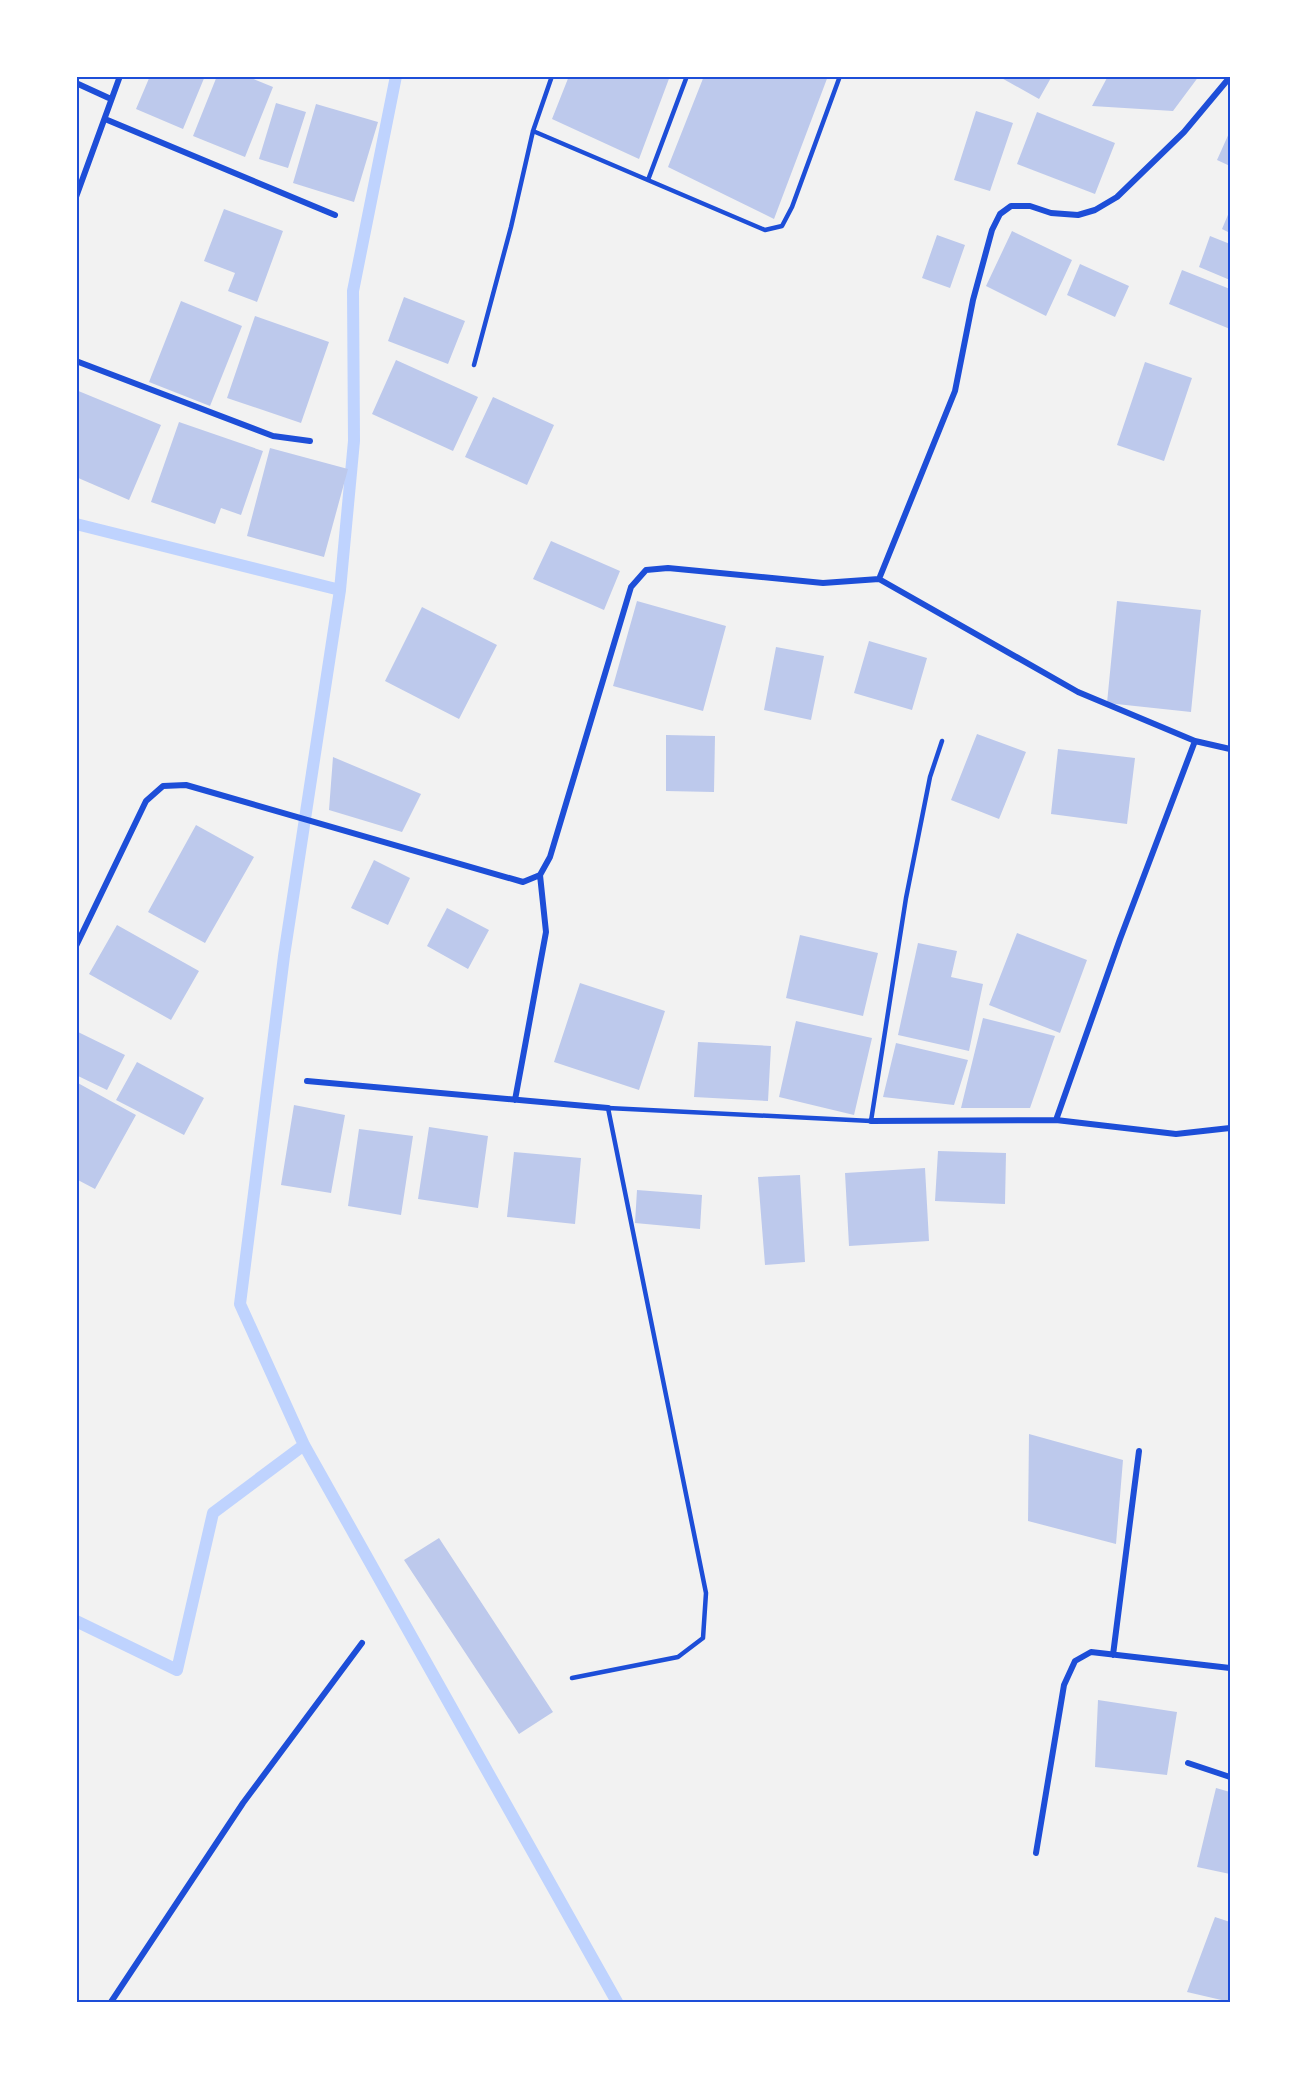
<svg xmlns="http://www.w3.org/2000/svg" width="1307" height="2079" font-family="Poppins,sans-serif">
<rect width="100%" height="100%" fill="#f2f2f2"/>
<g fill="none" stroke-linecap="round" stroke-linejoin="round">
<path stroke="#bfd3fe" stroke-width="12" d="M76 524 340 590 284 956 240 1304 304 1445 617 2002
M340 590 354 441 353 291 396 76
M76 1621 177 1670 213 1513 304 1445"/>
</g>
<path fill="#bdc9ec" d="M150 76H205L183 129 136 109Z
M217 76H246L273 87 245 157 193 136Z
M569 76H670L639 159 552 119Z
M704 76H828L774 219 668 167Z
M998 76H1052L1039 99Z
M1108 76H1199L1173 111 1092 106Z
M276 103 306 112 288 168 259 159Z
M316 104 378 122 354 202 293 183Z
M976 111 1013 123 990 191 954 180Z
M1037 112 1115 143 1095 194 1017 164Z
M1230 131V166L1217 160Z
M224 209 283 231 257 302 228 291 235 273 204 261Z
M1230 210V233L1222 229Z
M1012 231 1072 260 1046 316 986 286Z
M937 235 965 245 950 288 922 278Z
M1210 236 1230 244V280L1199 267Z
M1080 264 1129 286 1115 317 1067 295Z
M1182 270 1230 289V329L1169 304Z
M404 297 465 321 448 364 388 341Z
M181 301 242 326 210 406 149 382Z
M255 316 329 342 301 423 227 398Z
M396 360 478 397 453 451 372 414Z
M1145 362 1192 378 1164 461 1117 445Z
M76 390 161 425 129 500 76 477Z
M493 397 554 425 527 485 465 457Z
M179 422 263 451 241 515 221 508 215 524 151 502Z
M270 448 348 469 324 557 247 536Z
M551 541 620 571 604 610 533 579Z
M637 601 726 626 703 711 613 686Z
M1117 601 1201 610 1191 712 1107 703Z
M422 607 497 645 459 719 385 681Z
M869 641 927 658 912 710 854 693Z
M776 647 824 656 811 720 764 710Z
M977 734 1026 752 999 819 951 800Z
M666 735 715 736 714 792 666 791Z
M1058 749 1135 758 1127 824 1051 814Z
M333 757 421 794 402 832 329 810Z
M196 825 254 857 205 943 148 912Z
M374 860 410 878 388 925 351 908Z
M447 908 489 930 468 969 427 946Z
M117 925 199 971 171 1020 89 974Z
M1017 933 1087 960 1060 1033 989 1005Z
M800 935 878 953 863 1016 786 998Z
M918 943 957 951 951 977 983 984 969 1051 898 1035Z
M580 983 665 1011 639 1090 554 1062Z
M983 1018 1055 1036 1030 1108H961Z
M796 1021 872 1038 854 1115 779 1097Z
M76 1031 125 1055 107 1090 76 1075Z
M698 1042 771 1046 768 1101 694 1097Z
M896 1043 968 1060 954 1105 883 1097Z
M137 1062 204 1098 184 1135 116 1100Z
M76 1082 136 1115 95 1189 76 1179Z
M294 1105 345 1115 331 1193 281 1185Z
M429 1127 488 1136 478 1208 418 1199Z
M359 1129 413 1136 401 1215 348 1206Z
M938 1151 1006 1153 1005 1204 935 1201Z
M514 1152 581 1158 575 1224 507 1217Z
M925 1168 929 1241 849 1246 845 1173Z
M800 1175 805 1262 765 1265 758 1177Z
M637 1190 702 1195 700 1229 635 1223Z
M1029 1434 1123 1460 1116 1544 1028 1521Z
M439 1538 553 1712 519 1734 404 1560Z
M1098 1700 1177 1712 1167 1775 1095 1767Z
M1216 1788 1230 1792V1874L1197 1867Z
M1215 1917 1230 1922V2002L1187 1992Z"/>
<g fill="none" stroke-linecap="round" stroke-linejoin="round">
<path stroke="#1d4ed8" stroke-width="4.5" d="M533 131 765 230 782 226 792 207 840 76
M648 180 687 76
M474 365 511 227 533 131 552 76
M572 1678 678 1657 703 1638 706 1593 608 1108 871 1121 906 898 930 777 942 741"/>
<path stroke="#1d4ed8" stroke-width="6" d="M76 83 111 99
M105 119 335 215
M76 197 120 76
M76 361 273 436 310 441
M879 579 1078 692 1195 741
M76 946 146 801 163 786 186 785 523 882 540 875 550 857 631 587 646 570 668 568 823 583 879 579 955 391 973 300 992 230 1000 214 1011 206H1030L1051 213 1078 215 1095 210 1117 197 1184 132 1230 77
M307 1081 608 1108
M515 1100 546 932 540 875
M1056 1120 1120 939 1195 741 1230 749
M871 1121 1056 1120 1176 1134 1230 1128
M1113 1655 1139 1451
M1188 1763 1230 1777
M1036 1853 1064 1685 1075 1661 1091 1652 1230 1668
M111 2002 243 1803 362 1643"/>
</g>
<rect width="1307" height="2079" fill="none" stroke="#ffffff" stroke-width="156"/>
<rect x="78" y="78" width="1151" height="1923" fill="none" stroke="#1d4ed8" stroke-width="2"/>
</svg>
